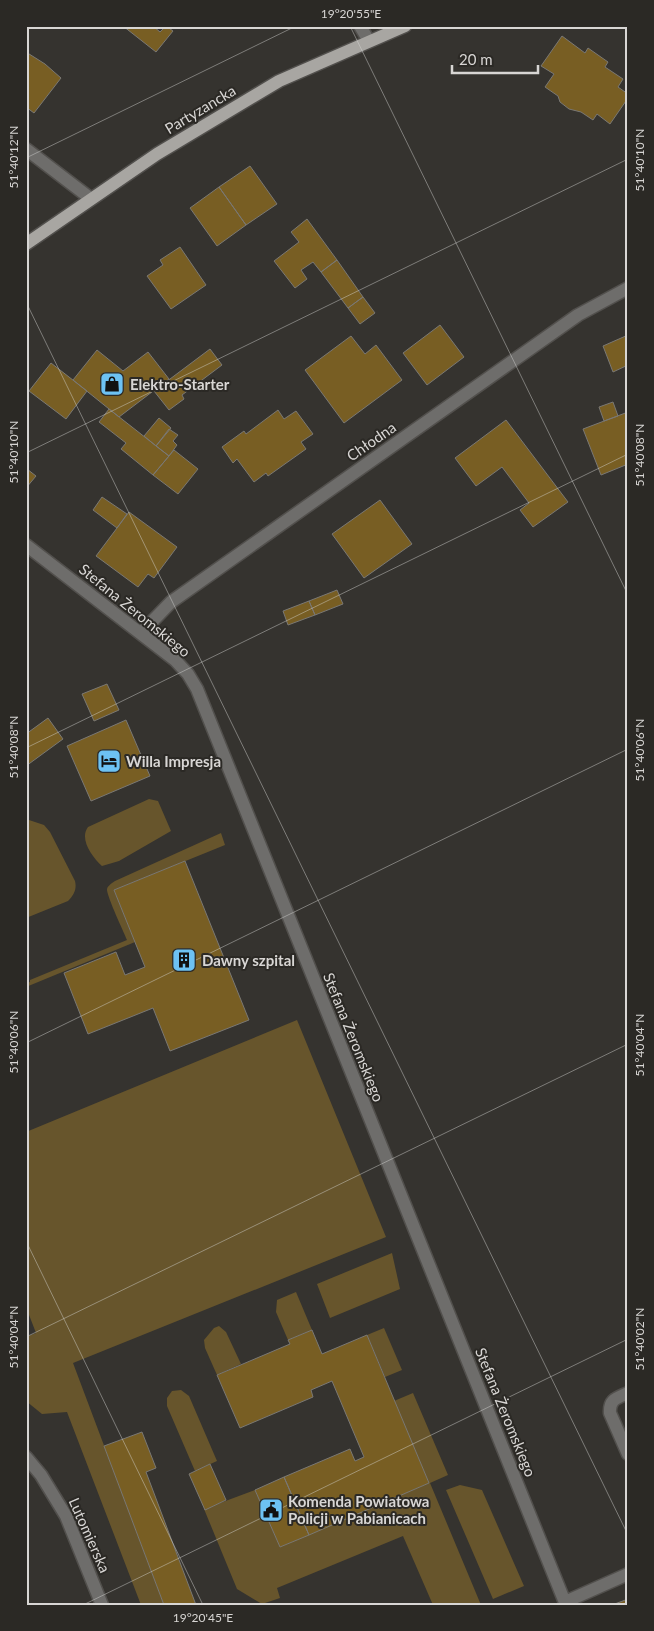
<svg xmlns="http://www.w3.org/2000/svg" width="654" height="1631" font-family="Lato,sans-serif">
<rect width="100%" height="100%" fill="#35332f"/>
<path fill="#67552c" d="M149 799 158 801 171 831 119 861 102 866C92 857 79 839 88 827Z
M26 819 44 825 50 832 75 881C77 889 74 895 68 901L26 918Z
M221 833 225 845 114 890 135 942 26 987V983L30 982V980L127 940C123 930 108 899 107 890 107 886 111 884 115 881Z
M297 1020 386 1237 73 1363 164 1605H141L67 1412 42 1414 26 1401V1337L36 1333 26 1307V1132Z
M392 1253 400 1289 330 1318 317 1284Z
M296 1292 312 1330 288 1340 276 1312 277 1300Z
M219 1326 226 1332 241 1364 217 1375 205 1348 204 1340 214 1328Z
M384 1328 402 1370 385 1377 367 1335Z
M181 1390 189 1396 217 1461 195 1471 167 1406V1398L172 1391Z
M413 1393 448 1475 430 1483 481 1605H433L403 1536 277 1588 280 1598 262 1604 237 1589 204 1509 255 1490 280 1547 429 1483 394 1401Z
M460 1485 482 1490 524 1586 493 1599 446 1490Z"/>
<path fill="#785e23" stroke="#7a7874" d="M123 26H153L160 32 166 26 173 31 156 52Z
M562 36 585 53 588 48 608 62 605 67 623 79 618 87 628 94V98L610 124 597 114 593 120 581 112 569 109 560 102 558 96 545 87 554 74 541 66Z
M26 52 45 64 61 78 34 113 26 107Z
M250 166 277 204 246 225 219 187Z
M219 187 246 225 217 246 190 208Z
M307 219 337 260 321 272 313 262 301 270 307 279 295 288 274 261 299 242 291 232Z
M180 247 206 285 171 309 147 276 163 265 160 260Z
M337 260 363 297 348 308 321 272Z
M363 297 375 313 360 324 348 308Z
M440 325 464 357 427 385 403 353Z
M628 335V365L613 372 603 346Z
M351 336 365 354 376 345 402 380 344 423 305 370Z
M210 349 222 365 182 395 184 399 169 410 154 391Z
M97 350 123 371 148 352 169 379 119 417 73 380Z
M51 363 87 391 66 419 29 391Z
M613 402 618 416 604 421 599 407Z
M109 409 169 456 153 475 121 449 126 443 99 422Z
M278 410 284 419 296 411 313 434 301 442 306 449 268 476 266 473 254 482 237 459 233 463 222 447 244 431 246 434Z
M628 412V464L601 475 583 429Z
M159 418 171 428 156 446 144 436Z
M506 420 568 502 533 527 520 510 529 503 502 467 476 486 455 458Z
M169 429 178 435 173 441 177 445 169 456 156 446Z
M174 450 198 469 178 494 153 475Z
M27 469 36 476 26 488V471Z
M102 497 127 514 117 528 93 510Z
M380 500 412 544 364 578 332 534Z
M129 512 177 547 154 578 148 574 138 587 96 556Z
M337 590 343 604 315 615 309 601Z
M309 601 315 615 288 625 283 611Z
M107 684 119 710 94 721 82 694Z
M48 718 63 739 26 766V734Z
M126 720 150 776 91 801 67 746Z
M185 861 249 1020 170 1051 153 1008 88 1034 64 973 116 952 125 975 145 967 114 890Z
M312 1330 322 1354 367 1335 429 1483 309 1535 284 1477 350 1449 355 1461 364 1457 332 1381 311 1390 313 1397 240 1428 217 1375 290 1344 288 1340Z
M142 1432 156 1468 146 1472 196 1605H164L104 1446Z
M210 1464 226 1500 205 1510 189 1474Z
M284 1477 309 1535 280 1547 255 1490Z
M628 1599V1605H612Z"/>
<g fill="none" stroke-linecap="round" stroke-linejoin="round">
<g stroke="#52504d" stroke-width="15">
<path id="minor" d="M360 26 369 41
M26 149 90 198
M26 545 175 660 188 674 197 689 566 1605
M141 633 171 602 578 315 628 288
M628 1393C617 1398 609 1399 610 1413L628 1454
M26 1457 41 1475 66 1516 102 1605
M565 1602 628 1574"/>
</g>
<g stroke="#52504d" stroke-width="15">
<path id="major" d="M26 244 157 154 279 81 405 26"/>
</g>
<use href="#minor" stroke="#6e6d6b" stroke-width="12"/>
<use href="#major" stroke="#a8a6a2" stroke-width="12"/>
</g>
<path fill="none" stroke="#d8d6d4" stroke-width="1" stroke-opacity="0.45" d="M350 26 628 595M26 158 296 26M26 302 628 1535M26 453 628 159M26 748 628 454M26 1043 628 749M26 1241 203 1605M26 1337 628 1044M83 1605 628 1339"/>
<defs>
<g id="shop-square" transform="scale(1.25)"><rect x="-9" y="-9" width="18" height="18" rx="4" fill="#6dc2f3" stroke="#2b2925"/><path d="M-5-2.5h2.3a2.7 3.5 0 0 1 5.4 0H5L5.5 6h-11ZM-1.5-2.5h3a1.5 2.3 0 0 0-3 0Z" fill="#111"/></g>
<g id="hotel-square" transform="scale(1.25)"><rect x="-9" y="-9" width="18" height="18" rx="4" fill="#6dc2f3" stroke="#2b2925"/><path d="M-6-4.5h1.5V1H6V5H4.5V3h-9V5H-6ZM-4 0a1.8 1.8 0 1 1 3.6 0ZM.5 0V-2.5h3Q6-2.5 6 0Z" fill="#111"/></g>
<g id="building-square" transform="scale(1.25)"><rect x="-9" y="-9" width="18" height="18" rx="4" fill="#6dc2f3" stroke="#2b2925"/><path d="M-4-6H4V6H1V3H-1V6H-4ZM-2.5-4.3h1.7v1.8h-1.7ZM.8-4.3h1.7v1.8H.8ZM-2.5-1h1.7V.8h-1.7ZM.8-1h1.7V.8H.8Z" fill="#111"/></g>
<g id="civic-square" transform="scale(1.25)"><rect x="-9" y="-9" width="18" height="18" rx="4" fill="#6dc2f3" stroke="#2b2925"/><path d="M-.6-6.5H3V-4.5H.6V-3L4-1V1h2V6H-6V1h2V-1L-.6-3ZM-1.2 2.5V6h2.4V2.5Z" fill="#111"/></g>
</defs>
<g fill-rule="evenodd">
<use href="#shop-square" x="112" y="384"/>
<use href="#hotel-square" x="109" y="761"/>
<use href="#building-square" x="184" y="960"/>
<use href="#civic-square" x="271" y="1510"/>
</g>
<g text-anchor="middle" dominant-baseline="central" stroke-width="4" stroke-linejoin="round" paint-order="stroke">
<g font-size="15" fill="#d8d6d4" stroke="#2b2925">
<text transform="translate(200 109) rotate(-31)">Partyzancka</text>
<text transform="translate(371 441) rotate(-35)">Chłodna</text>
<text transform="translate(135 610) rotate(39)">Stefana Żeromskiego</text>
<text transform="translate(354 1037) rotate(68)">Stefana Żeromskiego</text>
<text transform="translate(506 1412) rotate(68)">Stefana Żeromskiego</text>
<text transform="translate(90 1535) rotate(66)">Lutomierska</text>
</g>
<g font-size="15" font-weight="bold" fill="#d8d6d4" stroke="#2b2925" text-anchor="start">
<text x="130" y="384">Elektro-Starter</text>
<text x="126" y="761">Willa Impresja</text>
<text x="202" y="960">Dawny szpital</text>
<text x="288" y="1501">Komenda Powiatowa<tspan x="288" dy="17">Policji w Pabianicach</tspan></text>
</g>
</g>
<rect width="654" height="1631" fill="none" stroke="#2b2925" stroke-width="55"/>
<path d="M452 65v8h86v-8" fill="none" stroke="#d8d6d4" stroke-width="2.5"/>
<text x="459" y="65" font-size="15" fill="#d8d6d4" stroke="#2b2925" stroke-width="4" paint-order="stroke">20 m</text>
<rect x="28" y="28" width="598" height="1576" fill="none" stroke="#d8d6d4" stroke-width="2"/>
<g font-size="12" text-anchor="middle" fill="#d8d6d4">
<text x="351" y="18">19°20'55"E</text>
<text transform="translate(14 157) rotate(-90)" y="4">51°40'12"N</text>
<text transform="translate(640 160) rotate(-90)" y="4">51°40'10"N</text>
<text transform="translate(14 452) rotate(-90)" y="4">51°40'10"N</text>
<text transform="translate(640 455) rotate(-90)" y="4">51°40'08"N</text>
<text transform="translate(14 747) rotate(-90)" y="4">51°40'08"N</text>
<text transform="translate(640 750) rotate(-90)" y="4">51°40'06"N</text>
<text transform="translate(14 1042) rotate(-90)" y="4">51°40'06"N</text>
<text transform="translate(640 1045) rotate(-90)" y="4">51°40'04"N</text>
<text transform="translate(14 1337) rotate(-90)" y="4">51°40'04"N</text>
<text transform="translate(640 1339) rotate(-90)" y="4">51°40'02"N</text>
<text x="203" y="1622">19°20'45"E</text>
</g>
</svg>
